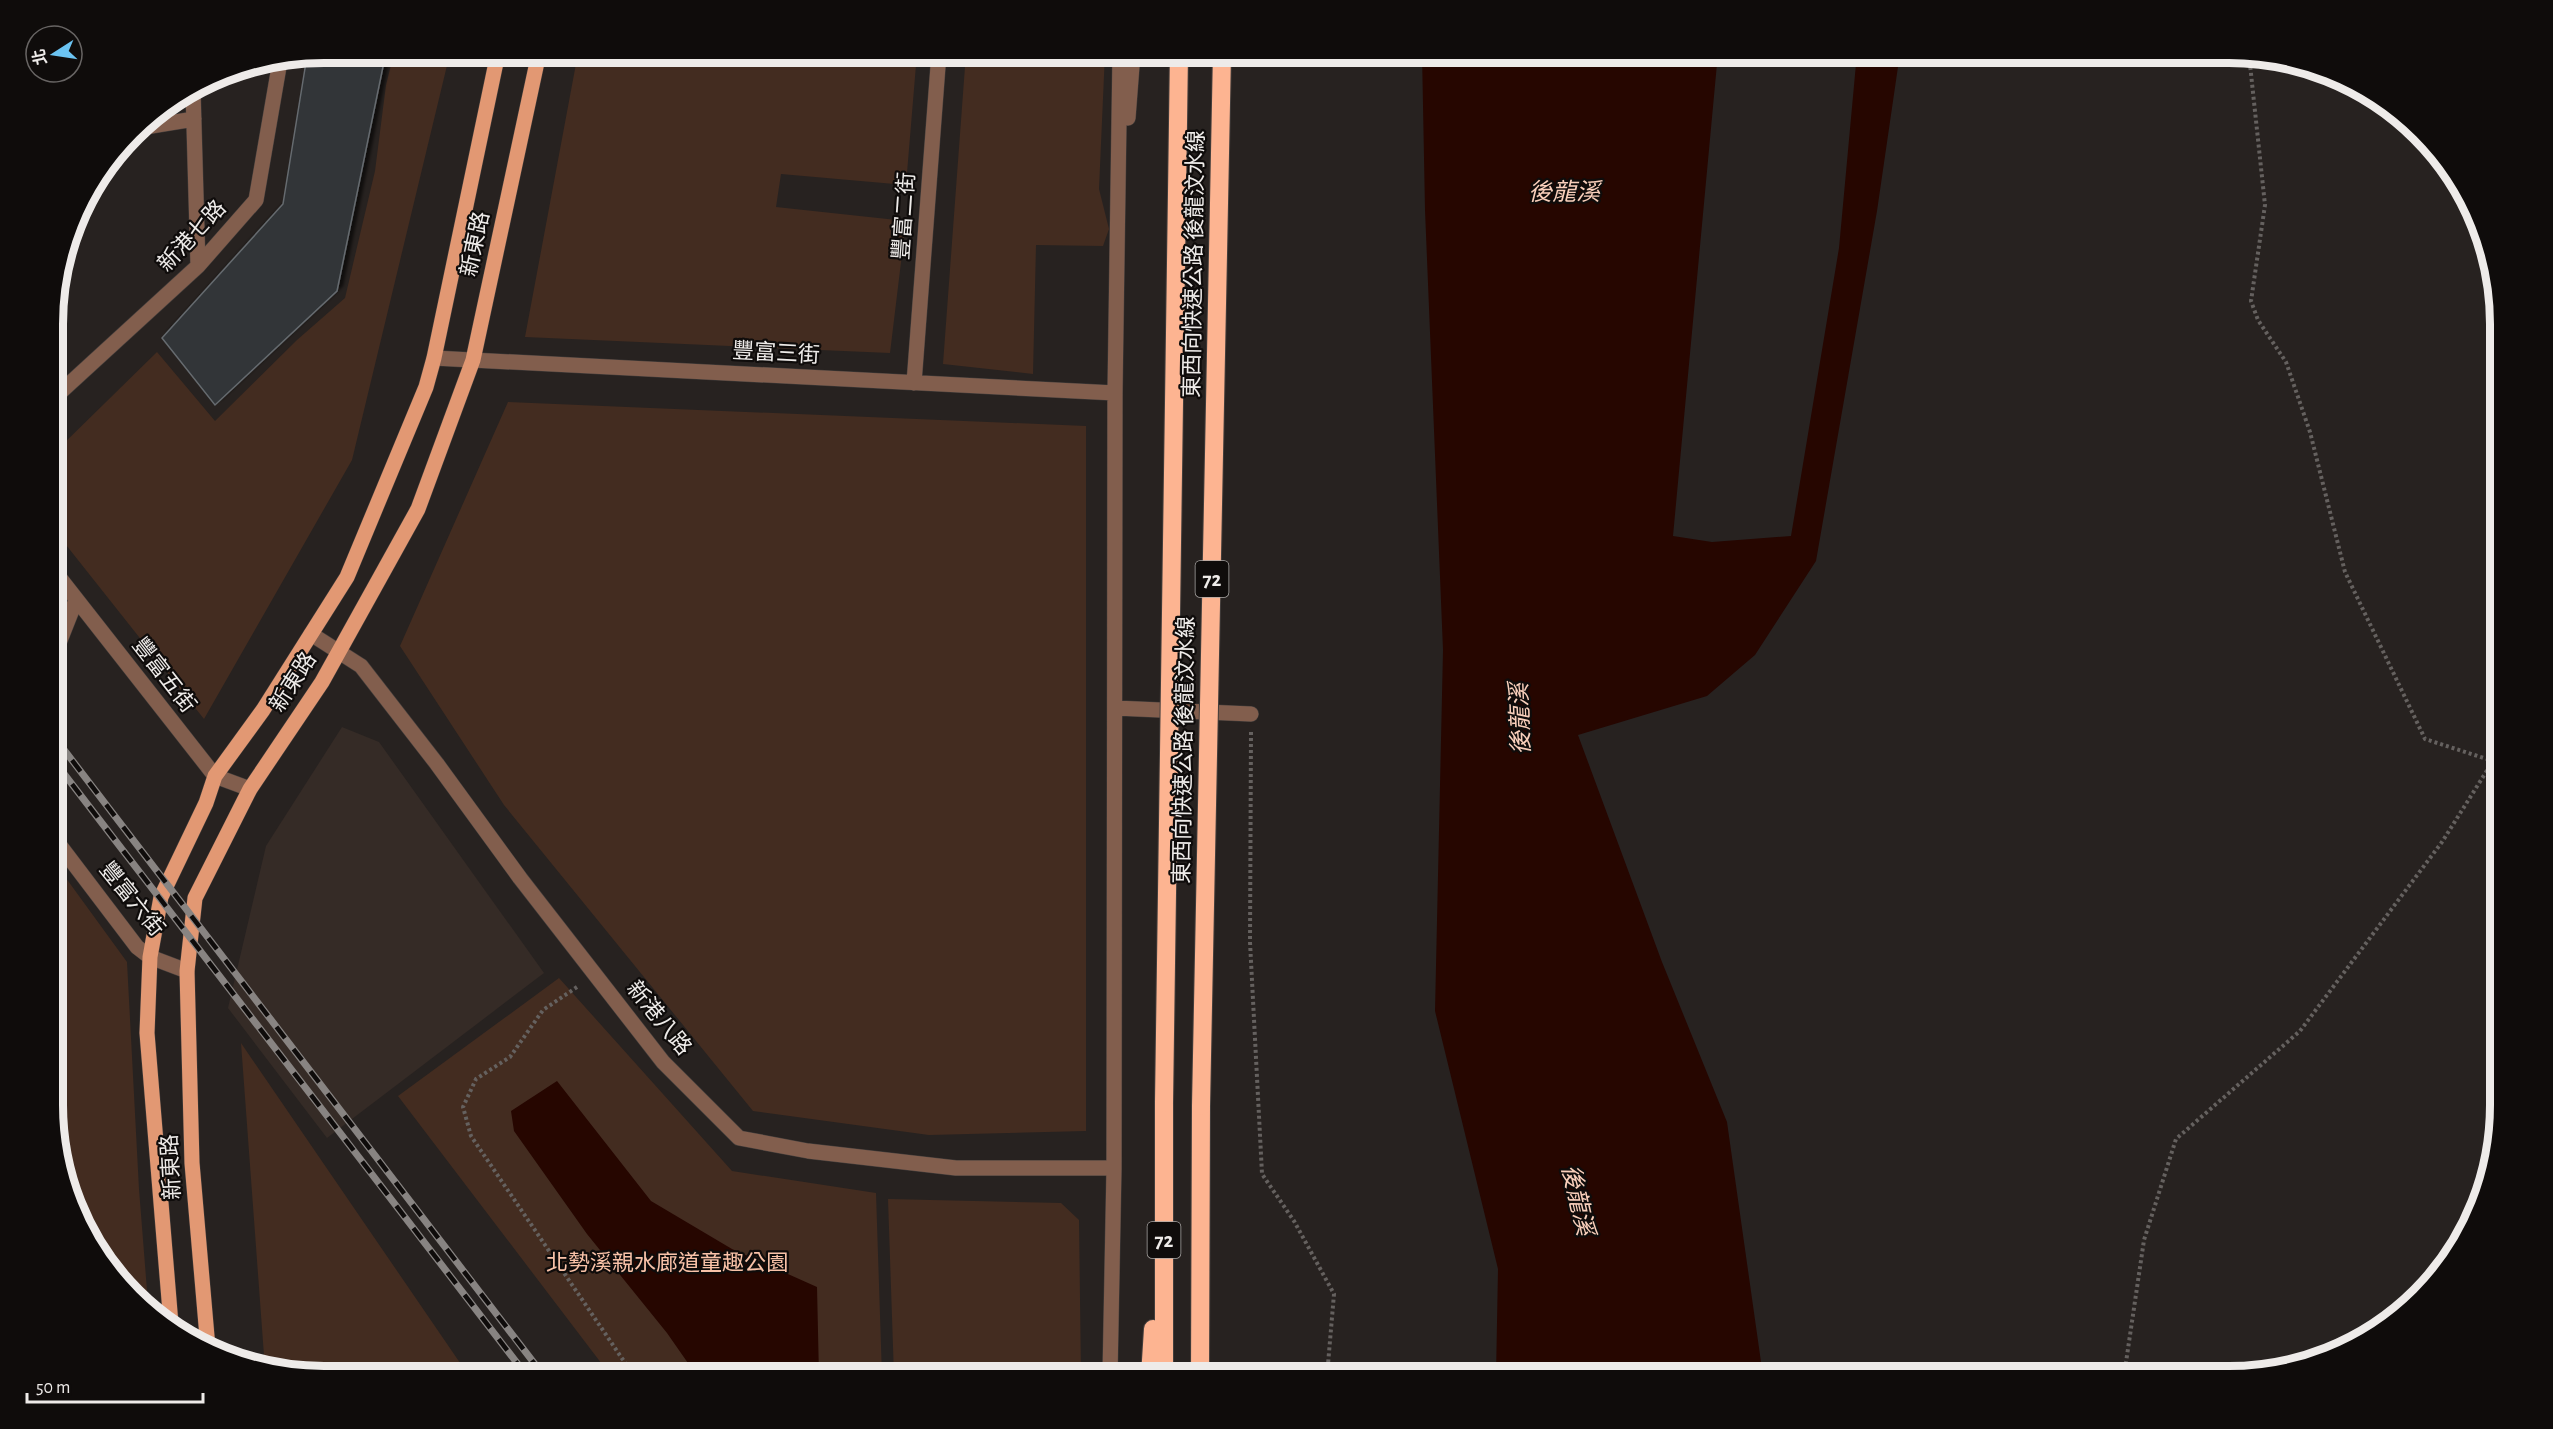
<svg xmlns="http://www.w3.org/2000/svg" width="2553" height="1429" font-family="'Alegreya Sans','Noto Sans TC',sans-serif">
<defs>
<filter id="shadow"><feDropShadow dx="5.5" dy="-5.5" stdDeviation="1.5" flood-color="#0009"/></filter>
</defs>
<rect width="100%" height="100%" fill="#272220"/>
<path fill="#352b26" d="M342 727 379 742 544 973 327 1138 228 1008 266 846Z"/>
<path fill="#432c20" d="M394 53H450L352 460 204 719 55 531V452L157 352 215 421 297 340 345 298 375 171 386 85Z
M578 53H917L906 185 781 174 776 207 906 221 890 353 525 337Z
M966 53H1105L1099 189 1109 229 1103 246 1036 245 1033 374 943 364Z
M508 402 1086 426V1131L929 1135 753 1111 504 805 400 646Z
M55 863 127 962 139 1189 148 1303 98 1256 55 1140Z
M559 978 732 1171 876 1193 882 1376H611L398 1096Z
M241 1043 469 1376H323L265 1369Z
M888 1199 1061 1203 1079 1220 1081 1376H894Z"/>
<path fill="#260600" d="M1422 53H1718L1673 536 1712 542 1791 536 1839 248 1857 53H1900L1877 211 1816 561 1755 655 1707 696 1578 735 1662 962 1727 1122 1763 1376H1496L1498 1269 1435 1011 1443 650 1425 210Z
M557 1081 651 1201 732 1249 817 1287 819 1376H697L667 1333 587 1234 514 1131 511 1111Z"/>
<path fill="#303538" stroke="#666b6f" stroke-width="1.5" filter="url(#shadow)" d="M324 52H386L337 291 215 405 162 338 283 204 307 56Z"/>
<g fill="none" stroke-linecap="round" stroke-linejoin="round">
<g stroke="#433e3c" stroke-width="16">
<path id="minor" d="M193 90 198 266
M1128 118 1133 53
M139 128 194 119
M434 358 1115 393
M914 383 939 53
M55 397 198 266 256 200 280 61
M55 572 215 776 250 789
M311 634 361 666 437 764 520 878 663 1062 739 1138 808 1151 956 1168H1114
M55 653 76 600
M1115 708 1251 714
M55 839 137 947 150 957 187 971
M1110 1376 1114 1168 1115 393 1120 53"/>
</g>
<g stroke="#433e3c" stroke-width="16">
<path id="major" d="M171 1324 147 1033 150 957 161 897 206 803 215 776 263 710 347 577 426 387 434 358 498 53
M208 1348 192 1163 187 971 195 898 250 789 322 682 418 509 473 360 539 53"/>
</g>
<g stroke="#433e3c" stroke-width="20">
<path id="highway" d="M1164 1103V1376
M1150 1376 1153 1329
M1200 1376 1201 1106"/>
</g>
<path stroke="#65615f" stroke-width="4" stroke-dasharray="3 3" stroke-linecap="butt" d="M2249 55 2265 205 2251 301 2258 320 2286 362 2310 432 2345 572 2425 739 2493 761 2500 760
M1251 732 1250 942 1262 1174 1294 1221 1334 1294 1327 1376
M577 987 543 1010 510 1057 476 1079 463 1107 471 1136 634 1376
M2124 1376 2144 1240 2176 1139 2300 1031 2442 842 2493 761"/>
<use href="#minor" stroke="#825e4d" stroke-width="15"/>
<use href="#major" stroke="#e29873" stroke-width="15"/>
<use href="#highway" stroke="#fdb491" stroke-width="18"/>
<g stroke="#888482" stroke-width="7">
<path id="rail" d="M55 738 544 1376
M55 762 527 1376"/>
</g>
<use href="#rail" stroke="#0f0c0b" stroke-width="4.5" stroke-dasharray="14" stroke-linecap="butt"/>
<g stroke="#433e3c" stroke-width="20" stroke-linecap="butt">
<path id="highway-bridge" d="M1164 1103 1179 53
M1201 1106 1222 53"/>
</g>
<use href="#highway-bridge" stroke="#fdb491" stroke-width="18"/>
</g>
<g text-anchor="middle" dominant-baseline="central" stroke-width="4.5" stroke-linejoin="round" paint-order="stroke">
<g fill="#0f0c0b" stroke="#aba8a6" stroke-width="1.5">
<rect x="1195.5" y="561" width="33" height="36" rx="4.5"/>
<rect x="1147.5" y="1222" width="33" height="36" rx="4.5"/>
</g>
<g font-size="21" font-weight="bold" fill="#eeebe9">
<text x="1212" y="579">72</text>
<text x="1164" y="1240">72</text>
</g>
<g font-size="22" fill="#eeebe9" stroke="#0f0c0b">
<text transform="translate(904 216) rotate(-86)">豐富二街</text>
<text transform="translate(192 236) rotate(-47)">新港七路</text>
<text transform="translate(475 244) rotate(-78)">新東路</text>
<text transform="translate(1194 264) rotate(-89)">東西向快速公路 後龍汶水線</text>
<text transform="translate(776 353) rotate(3)">豐富三街</text>
<text transform="translate(164 675) rotate(52)">豐富五街</text>
<text transform="translate(293 682) rotate(-57)">新東路</text>
<text transform="translate(1184 750) rotate(-89)">東西向快速公路 後龍汶水線</text>
<text transform="translate(132 899) rotate(51)">豐富六街</text>
<text transform="translate(659 1018) rotate(51)">新港八路</text>
<text transform="translate(171 1167) rotate(-93)">新東路</text>
</g>
<g font-size="22" fill="#f9c2a8" stroke="#0f0c0b">
<text x="667" y="1263">北勢溪親水廊道童趣公園</text>
</g>
<g font-size="24" font-style="italic" fill="#f9cfbb" stroke="#0f0c0b">
<text x="1564" y="193">後龍溪</text>
<text transform="translate(1521 719) rotate(-92)">後龍溪</text>
<text transform="translate(1577 1200) rotate(77)">後龍溪</text>
</g>
</g>
<path d="M0 0H2553V1429H0ZM324 63H2229A261 261 0 0 1 2490 324V1105A261 261 0 0 1 2229 1366H324A261 261 0 0 1 63 1105V324A261 261 0 0 1 324 63Z" fill="#0f0c0b" fill-rule="evenodd"/>
<path fill="none" stroke="#eeebe9" stroke-width="8" d="M324 63H2229A261 261 0 0 1 2490 324V1105A261 261 0 0 1 2229 1366H324A261 261 0 0 1 63 1105V324A261 261 0 0 1 324 63Z"/>
<g transform="translate(54 54) rotate(258)"><circle r="28" fill="#0f0c0b" stroke="#686564" stroke-width="1.5"/>
<path d="M0-4.5L10 22L0 15L-10 22Z" fill="#6bc3f2"/>
<text y="-9" font-size="16" font-weight="bold" text-anchor="middle" fill="#eeebe9">北</text>
</g>
<path d="M27 1393v9h176v-9" fill="none" stroke="#eeebe9" stroke-width="3"/>
<text x="36" y="1393" font-size="18" fill="#eeebe9" stroke="#0f0c0b" stroke-width="4.5" paint-order="stroke">50 m</text>
</svg>
